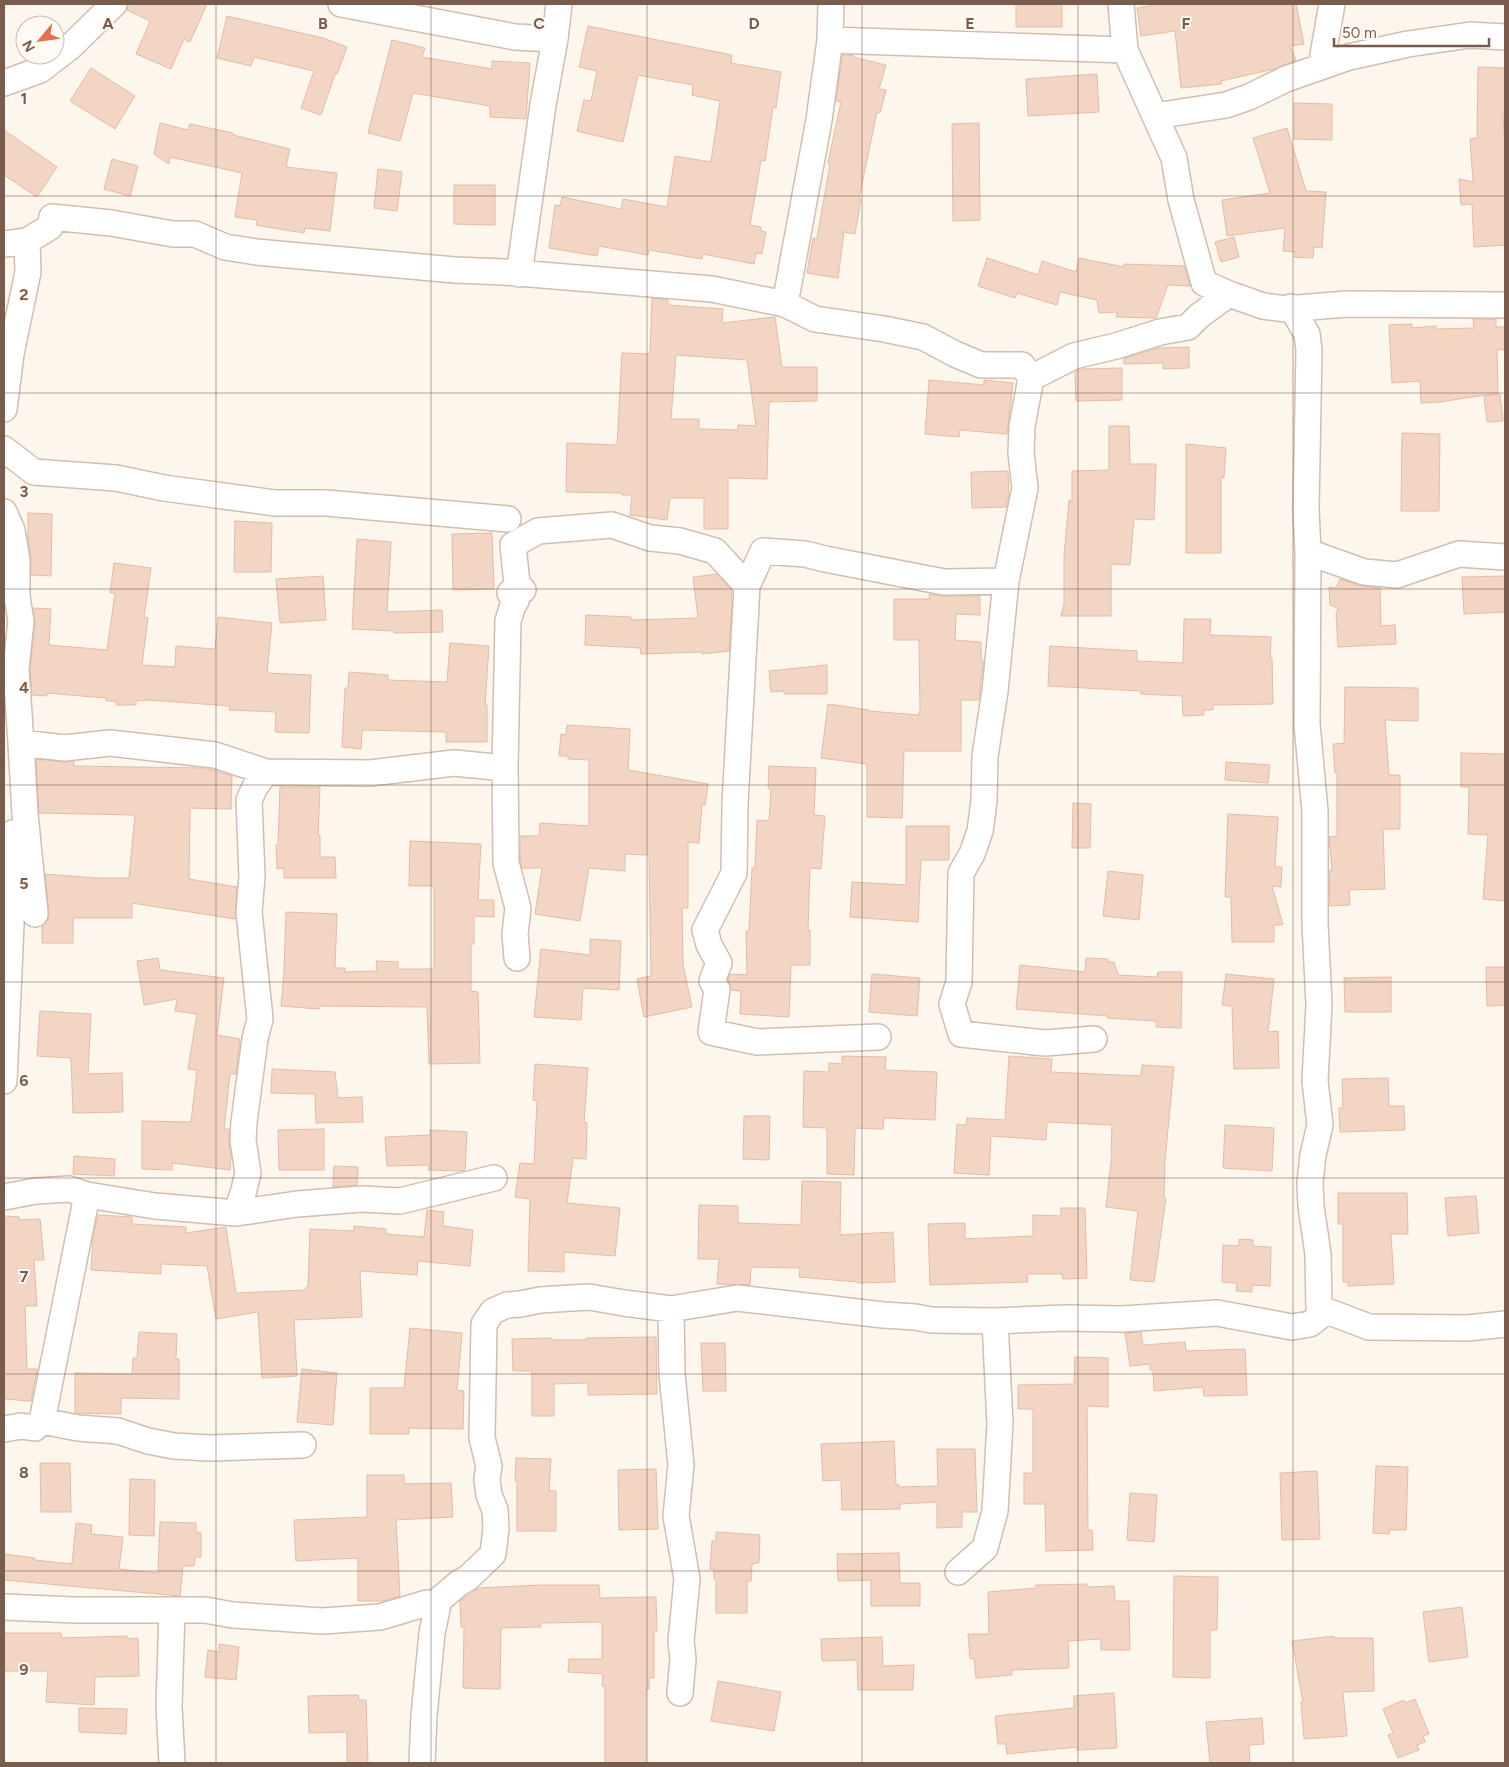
<svg xmlns="http://www.w3.org/2000/svg" width="1509" height="1767" font-family="Figtree,sans-serif">
<rect width="100%" height="100%" fill="#fdf6ec"/>
<path fill="#f3d5c3" stroke="#e6bba3" fill-rule="evenodd" d="M128 4H207L190 42 184 39 171 69 136 54 150 21 127 10Z
M1016 4H1062V27H1016Z
M1154 4H1296L1304 44 1290 46 1296 60 1274 69 1221 81 1222 84 1181 88 1175 31 1141 36 1137 8 1155 5Z
M227 16 323 38 347 47 337 74H335L321 115 301 108 314 71 254 57 251 66 217 58Z
M588 26 732 55 731 63 781 72 776 108 773 107 765 161 761 160 750 225 761 227V231L766 232 762 254 756 253 754 264 703 254 702 259 649 250 648 255 599 246 597 256 549 248 555 205 560 206 562 197 621 209 623 199 667 207 675 156 711 162 720 101 692 95 693 85 638 75 623 142 577 131 584 100 591 101 597 71 579 67Z
M392 40 425 48 422 57 492 69V61L530 63 526 119 490 117V106L413 93 400 141 368 133Z
M842 55H853V57L886 65 879 89 886 90 880 113 877 112 859 198 861 199 855 234 844 232 838 278 807 273 813 238 817 239 830 164 828 163 841 102 836 101Z
M1478 67 1505 68V115L1503 114 1505 152V245L1474 247 1472 204 1461 205 1459 179 1473 182 1470 139 1477 138Z
M91 68 135 96 115 129 70 101Z
M1097 74 1099 112 1028 116 1026 79Z
M1294 103 1332 104V140L1294 139Z
M160 123 188 130 190 124 233 133V135L290 149 286 167 337 173 330 231 305 228 304 233 256 225 257 220 235 217 242 173 170 157 169 164 154 154Z
M979 123 980 220 953 221 952 124Z
M1287 128 1306 191 1326 192 1322 248 1314 247 1313 258 1294 257 1295 252 1283 251 1285 228 1227 236 1222 200 1270 193 1253 138Z
M4 130 57 167 37 197 4 175Z
M112 159 138 166 130 196 104 189Z
M378 169 402 172 397 211 374 208Z
M454 185H495V225L454 224Z
M1234 237 1239 257 1221 262 1215 242Z
M987 258 1038 275 1042 261 1076 272 1079 258 1124 267V264L1184 266 1190 286 1168 285 1156 318 1116 317 1117 312 1099 313 1097 300 1060 292 1057 305 1017 293 1015 298 978 286Z
M652 298 668 300V305L723 309 722 323 775 317 782 367H817V401L769 402 767 479 728 478V529H704V498H670L667 520 630 515 632 495H622V493L566 492 567 443 617 445 622 353 650 354ZM676 355 747 360 756 426 738 425V430L699 429V419H671Z
M1473 319H1496V327H1505V350L1497 349 1498 393 1440 402 1421 403 1420 381 1392 383 1389 325 1412 324V328L1436 326V329L1474 328Z
M1189 347V368L1163 369V363L1124 364V358L1158 348Z
M1122 368V400L1076 401 1075 372 1082 369Z
M929 380 984 385V380L1013 383 1007 434 960 430 959 437 925 434Z
M1500 394 1503 421 1487 422 1484 396Z
M1109 426H1129L1130 464H1156L1154 520 1134 519 1130 565 1111 564V616H1061L1064 605V556L1069 500 1072 501V471L1109 470Z
M1402 433 1440 434 1439 511H1401Z
M1186 444 1226 448 1224 478 1221 477V553H1186Z
M1008 471 1009 495 1006 507 972 508 971 472Z
M28 513 52 514 51 576 31 575V558L28 538Z
M235 521 272 523 271 572H234Z
M492 533 494 589 453 590 452 534Z
M357 539 391 542 387 612 442 610 443 632 394 633V631L352 629Z
M114 563 151 568 144 617 148 618 142 665 175 667 176 646 215 649 218 617 272 623 267 673 311 675 309 733 275 732 276 712 229 710 230 706 149 700 136 701V705H116V701H106V698L47 693V696L32 695 30 669 35 622 33 608 51 609 49 645 107 650 115 593H110Z
M717 574 731 589 732 600 729 651 702 654V652L641 654 640 648 585 645 586 615 631 617V620L698 618 693 577Z
M323 576 326 620 280 623 276 579Z
M1505 576V612L1464 614 1462 577Z
M1340 579 1362 586 1380 588 1381 626 1395 625 1396 644 1338 647 1336 615 1338 608 1330 605 1329 587 1336 588Z
M929 594 944 596H980V615L956 614 955 640 981 642V660H983V664L979 700H961V751H904L902 818 867 817V764L821 758 828 704 869 710 868 711 919 715V712H920L919 640H894V599H930Z
M1184 619H1211L1210 635 1271 637 1270 658H1272L1273 704 1213 705V710H1204V715L1183 716 1182 696 1141 694V691L1048 686 1050 646 1137 651V661L1183 663Z
M450 643 489 646 485 705H487V742H446V732L362 730 361 749 342 747 345 688H348L349 672 388 675V680L447 682Z
M827 665V694H784V691L771 692 769 671Z
M1345 687 1418 688V721L1385 720 1389 775H1400V829H1383L1385 889 1349 890 1350 905 1330 906 1329 870H1332L1329 837 1337 836V772L1335 773 1333 744 1344 743Z
M567 725 630 729 628 770 708 784 705 805 702 804 699 843 688 842V908H682L683 965 692 1007 644 1017 637 979 651 976 649 855 625 854V871L589 868 580 921 535 914 542 868H522L520 861V836H539L540 823 589 826V760L568 759V756H559L561 734 566 735Z
M1461 753 1505 754V901L1483 899 1488 835 1468 834 1469 787H1461Z
M36 759 64 762 74 761V766L205 768 232 776 231 809 190 808 189 879 237 887 235 919 132 903V918H73V943H42V926L48 920 49 913 45 874 95 878H129L135 815 39 813Z
M1226 762 1270 765 1268 783 1225 780Z
M769 766 816 768 814 815 825 816 821 869 810 868 808 930H810V965H791L789 1017 740 1014 741 991 731 990 728 979 730 974 747 975 746 931H749L752 868H755L757 820 769 821 771 789 768 788Z
M280 787H320L318 835H320V857H335L336 878H284V868L277 869 276 845H278Z
M1073 803 1091 804 1090 848H1072Z
M1228 814 1278 817 1275 867H1282L1281 887 1272 886 1283 925H1274V942H1232L1231 897H1225Z
M906 826H949V860H921L918 922 850 917 852 882 906 885Z
M410 841 481 844 478 900H494V917L474 916V944H471V991L478 992 480 1063 429 1064 427 1007 319 1006V1009L281 1006 284 972 286 912 337 914 335 968H345V972L377 971 376 961 398 962V969H434V886H409Z
M1108 871 1143 875 1139 920 1103 916Z
M590 939 621 941 619 990 583 988 581 1020 534 1017 541 949 590 955Z
M158 958 160 970 224 978 217 1035 240 1039 236 1074H230L224 1129H229V1142L231 1158 230 1170 172 1163V1170L142 1169V1121L191 1122 197 1070 188 1069 197 1014 175 1011 177 999 144 1005 137 961Z
M1086 958 1108 959V962H1114L1118 975 1157 977 1158 972H1182L1181 1028 1156 1027V1021L1107 1018 1108 1016 1016 1009 1020 965 1085 972Z
M1486 967H1505V1005L1487 1006Z
M872 974 920 978 917 1016 869 1012Z
M1226 974 1274 979 1268 1032 1278 1031 1279 1068 1234 1069 1232 1006 1222 1005Z
M1391 977V1012H1345L1344 978Z
M40 1011 91 1014 88 1074 122 1073 123 1112 73 1113 71 1058 37 1056Z
M842 1056 886 1057 885 1070 937 1072 935 1120 884 1118 883 1129 855 1128 854 1175 827 1174V1128L803 1127 804 1071 829 1072V1063L842 1064Z
M1009 1056 1052 1059 1051 1072 1141 1076 1142 1065 1174 1067 1165 1160 1164 1198H1166L1154 1282 1130 1280 1138 1211 1106 1207 1112 1153H1111L1112 1125 1047 1122 1046 1140 991 1136 989 1175 954 1173 957 1124 966 1125 967 1118 1005 1120Z
M535 1064 588 1068 584 1122 587 1123 586 1159 573 1158 567 1203 620 1208 615 1256 564 1252V1272L528 1271 530 1199 515 1197 520 1163 534 1164 537 1101 533 1100Z
M272 1069 335 1072 338 1098 362 1097 363 1122 316 1123 315 1094 271 1093Z
M1388 1078 1389 1106H1404L1405 1130 1340 1132 1339 1108H1343L1342 1079Z
M744 1116H770L769 1160 743 1159Z
M1225 1125 1274 1128 1272 1171 1223 1168Z
M324 1129V1170H279L278 1130Z
M430 1130 467 1132 465 1170 460 1171 428 1170 429 1165 387 1166 385 1137 430 1135Z
M74 1156 115 1159 114 1176 73 1174Z
M334 1166 358 1167 357 1185 333 1187Z
M802 1181 841 1182 840 1235 893 1232 895 1282 858 1283V1282L799 1277 800 1268 751 1267 750 1285 717 1284 719 1259H698L699 1205 738 1206V1223L801 1225Z
M1338 1193H1407L1408 1234H1391L1394 1284 1348 1286V1282H1343V1224H1338Z
M1476 1196 1479 1233 1448 1236 1445 1198Z
M1061 1208H1085L1087 1278 1063 1279 1062 1274H1027L1028 1282 930 1285 928 1224 965 1223V1239L1033 1236V1215L1061 1216Z
M427 1210 444 1212 443 1226 473 1230 470 1266 418 1261 417 1275 360 1271 362 1317 294 1320 297 1376 262 1378 258 1312 216 1319 207 1266 161 1264V1274L91 1270 93 1238 98 1215 132 1217V1224L186 1227V1233L226 1227 236 1293 306 1290V1287H308L310 1229 354 1231V1226L386 1229V1234L424 1237Z
M4 1216 19 1217V1220L40 1219 44 1260H34L37 1306H25L27 1369H37L31 1401 4 1399Z
M1239 1239 1253 1240V1246L1271 1247 1270 1286 1252 1285V1292L1236 1291 1237 1283 1222 1282 1223 1245 1239 1246Z
M410 1328 462 1333 457 1390 464 1391 463 1429 409 1428V1434H370V1388H404Z
M139 1332 177 1334 176 1359H179V1399L121 1398V1414L75 1413V1373L132 1374 133 1358H137Z
M1141 1332 1143 1345 1185 1342 1186 1351 1245 1349 1247 1395 1204 1396 1203 1387 1154 1391 1153 1370H1150V1364L1130 1366 1125 1333Z
M656 1337 657 1394 588 1395V1383L554 1384V1416H532V1371H513L512 1339 552 1338V1340H586V1338Z
M701 1343H725L726 1391H703Z
M1075 1357 1108 1358V1407L1087 1406 1088 1530H1092L1093 1550 1046 1551 1045 1504H1024V1473H1033V1409H1018V1385L1074 1384Z
M302 1369 337 1373 333 1425 297 1422Z
M894 1441 896 1485 899 1484 898 1487 938 1486 937 1449H975L977 1512H962V1527L937 1528V1502L900 1504V1509L842 1510 841 1480 823 1481 821 1444Z
M516 1458 551 1459 549 1491H556V1531H517V1481H515Z
M40 1463H70L71 1512H41Z
M1376 1466 1408 1467 1406 1530H1390L1389 1534 1373 1533Z
M656 1469 658 1529 619 1530 618 1470Z
M1317 1471 1320 1539 1282 1540 1280 1473Z
M367 1475H404V1484L451 1483 453 1517 396 1520 400 1596 383 1601H358V1558L296 1561 294 1520 367 1517Z
M130 1479 155 1480 154 1536 129 1535Z
M1130 1493 1157 1495 1154 1542 1127 1540Z
M160 1522 196 1523V1532L201 1533V1557H195L194 1566H183L180 1596 4 1580V1554L35 1558 34 1560 72 1564 76 1523 92 1525 91 1534 123 1537 119 1569 158 1573Z
M716 1532 760 1535 759 1563 752 1564 751 1581H747V1613H716V1579H714V1569H710L712 1541H716Z
M899 1553 900 1583H920V1606H871V1580L838 1581 837 1554Z
M1174 1576 1218 1577 1217 1630H1210V1678L1173 1677Z
M1087 1584V1587L1114 1586 1115 1601H1129L1130 1650H1101V1639L1068 1641 1069 1668 1012 1670V1675L976 1678 974 1658 970 1659 968 1634H989L988 1592 1036 1588V1585Z
M541 1585H599L600 1598 656 1597 657 1631H654V1678H649V1689H646V1763H605V1687L602 1686 603 1674 568 1672 569 1659H602V1622L541 1623V1627L501 1628 500 1689 463 1688 464 1627H461L460 1601 479 1588Z
M1462 1607 1468 1657 1429 1662 1423 1612Z
M4 1633H61L62 1638 127 1636V1639L138 1638 139 1676 95 1677 94 1705 46 1702 48 1671H4Z
M1334 1636V1638H1373L1374 1691 1343 1692 1347 1736 1304 1739 1301 1702H1303L1292 1641Z
M882 1637 883 1666 914 1665 913 1690H858L857 1660 822 1661 821 1639Z
M219 1644 239 1647 236 1680 205 1677 208 1650 219 1652Z
M718 1681 781 1692 774 1731 711 1721Z
M1114 1693 1117 1748 1077 1750V1747L1007 1754 1006 1744H998L995 1716 1074 1708V1696Z
M358 1695 359 1700H366L368 1763H347V1732L309 1733 308 1696Z
M1415 1699 1429 1734 1423 1736 1425 1742 1417 1745 1419 1750 1398 1758 1388 1735 1393 1733 1383 1709 1404 1700 1405 1703Z
M79 1708 127 1709 126 1734 79 1732Z
M1262 1718 1264 1744 1249 1745 1250 1763H1210L1206 1722Z"/>
<g fill="none" stroke-linecap="round" stroke-linejoin="round">
<g stroke="#d1beb0" stroke-width="28">
<path id="minor" d="M341 4 515 37 555 39
M1121 4 1125 50 1174 158 1181 200 1204 283 1229 294 1263 306 1286 309 1346 304 1505 305
M830 40 1125 50
M1323 55 1332 4
M4 83 40 70 70 47 114 4
M1155 116 1226 105 1249 97 1286 79 1349 57 1408 44 1470 35 1505 37
M4 244 27 241 50 227 52 217 111 223 173 234H195L225 247 256 252 455 270 504 272 712 289 785 304 815 319 884 329 923 337 955 354 981 365H1022L1031 378 1022 426 1021 453 1025 488 1006 581 995 691 985 756 984 801 980 831 972 854 961 873 959 982 952 1004 961 1034 1045 1043 1094 1039
M519 274 543 105 555 39 559 4
M785 304 819 120 830 40 831 4
M1291 307 1307 334 1309 350 1306 509 1308 552 1307 724 1315 811V923L1319 1005 1315 1081 1320 1125 1313 1155 1310 1182 1311 1206 1318 1254 1319 1308
M1031 378 1074 356 1116 346 1160 332 1188 327 1199 316 1229 294
M4 409 11 354 28 272 27 241
M4 449 34 472 116 478 164 488 275 503H326L508 519
M4 512 12 530 17 560V597L21 621 16 669 21 743 25 814 35 914
M1308 552 1364 572 1397 575 1459 554 1505 557
M747 586 735 804 734 873 705 930 709 945 719 963 712 981 717 989 711 1032 757 1042 878 1037
M21 743 65 748 110 743 215 755 266 772 370 773 454 763 505 768
M505 768 508 621 513 605 516 601 510 593 523 590 517 584 513 545 538 531 612 525 650 538 680 541 715 551 747 586 763 551 805 554 825 559 944 582 1006 581
M505 768V760L506 863 518 908 515 934 517 958
M4 1081 11 925 13 833
M4 1197 36 1191 69 1189 87 1195 155 1206 236 1213 297 1204 362 1199 400 1201 494 1178
M236 1213 244 1190 248 1173 243 1140 244 1122 255 1039 260 1019 249 912 252 876 249 800 255 787 266 772
M671 1309 672 1374 681 1465 676 1516 687 1579 681 1641 683 1659 680 1693
M42 1421 78 1428 118 1431 148 1441 174 1446 210 1448 303 1445
M4 1429 21 1426 35 1428 42 1421 87 1195
M958 1572 985 1548 995 1511 1000 1424 995 1321
M4 1607 75 1610H205L233 1615 322 1621 380 1617 427 1603
M172 1763 169 1706 172 1610
M422 1763 424 1716 432 1633 439 1600 459 1583 468 1578 493 1554 496 1529 495 1510 489 1495 487 1479 489 1466 482 1438 484 1324 493 1311 507 1305 520 1304 540 1300 589 1297 624 1303 671 1309 737 1298 883 1315 915 1317 931 1320 995 1321 1065 1318 1122 1319 1217 1313 1292 1327 1310 1324 1319 1317V1308L1369 1327 1468 1328 1505 1324"/>
</g>
<use href="#minor" stroke="#fff" stroke-width="25"/>
</g>
<path fill="none" stroke="#7a5c4d" stroke-width="1" stroke-opacity="0.55" d="M216 4V1763M431 4V1763M647 4V1763M862 4V1763M1078 4V1763M1293 4V1763M4 196H1505M4 393H1505M4 589H1505M4 785H1505M4 982H1505M4 1178H1505M4 1374H1505M4 1571H1505"/>
<g font-size="16" text-anchor="middle" font-weight="bold" fill="#7a5c4d" stroke="#fffaf3" stroke-width="4" stroke-linejoin="round" paint-order="stroke">
<text x="108" y="29">A</text>
<text x="323" y="29">B</text>
<text x="539" y="29">C</text>
<text x="754" y="29">D</text>
<text x="970" y="29">E</text>
<text x="1186" y="29">F</text>
<text x="24" y="104">1</text>
<text x="24" y="300">2</text>
<text x="24" y="497">3</text>
<text x="24" y="693">4</text>
<text x="24" y="889">5</text>
<text x="24" y="1086">6</text>
<text x="24" y="1282">7</text>
<text x="24" y="1478">8</text>
<text x="24" y="1675">9</text>
</g>
<rect width="1509" height="1767" fill="none" stroke="#7a5c4d" stroke-width="10"/>
<g transform="translate(40 40) rotate(241)"><circle r="24" fill="#fffaf3" stroke="#cabbb1"/>
<path d="M0-4L9 19L0 12L-9 19Z" fill="#e76f51"/>
<text y="-8" font-size="14" font-weight="bold" text-anchor="middle" fill="#7a5c4d">N</text>
</g>
<path d="M1334 38v8h155v-8" fill="none" stroke="#7a5c4d" stroke-width="2.5"/>
<text x="1342" y="38" font-size="15" fill="#7a5c4d" stroke="#fffaf3" stroke-width="4" paint-order="stroke">50 m</text>
</svg>
